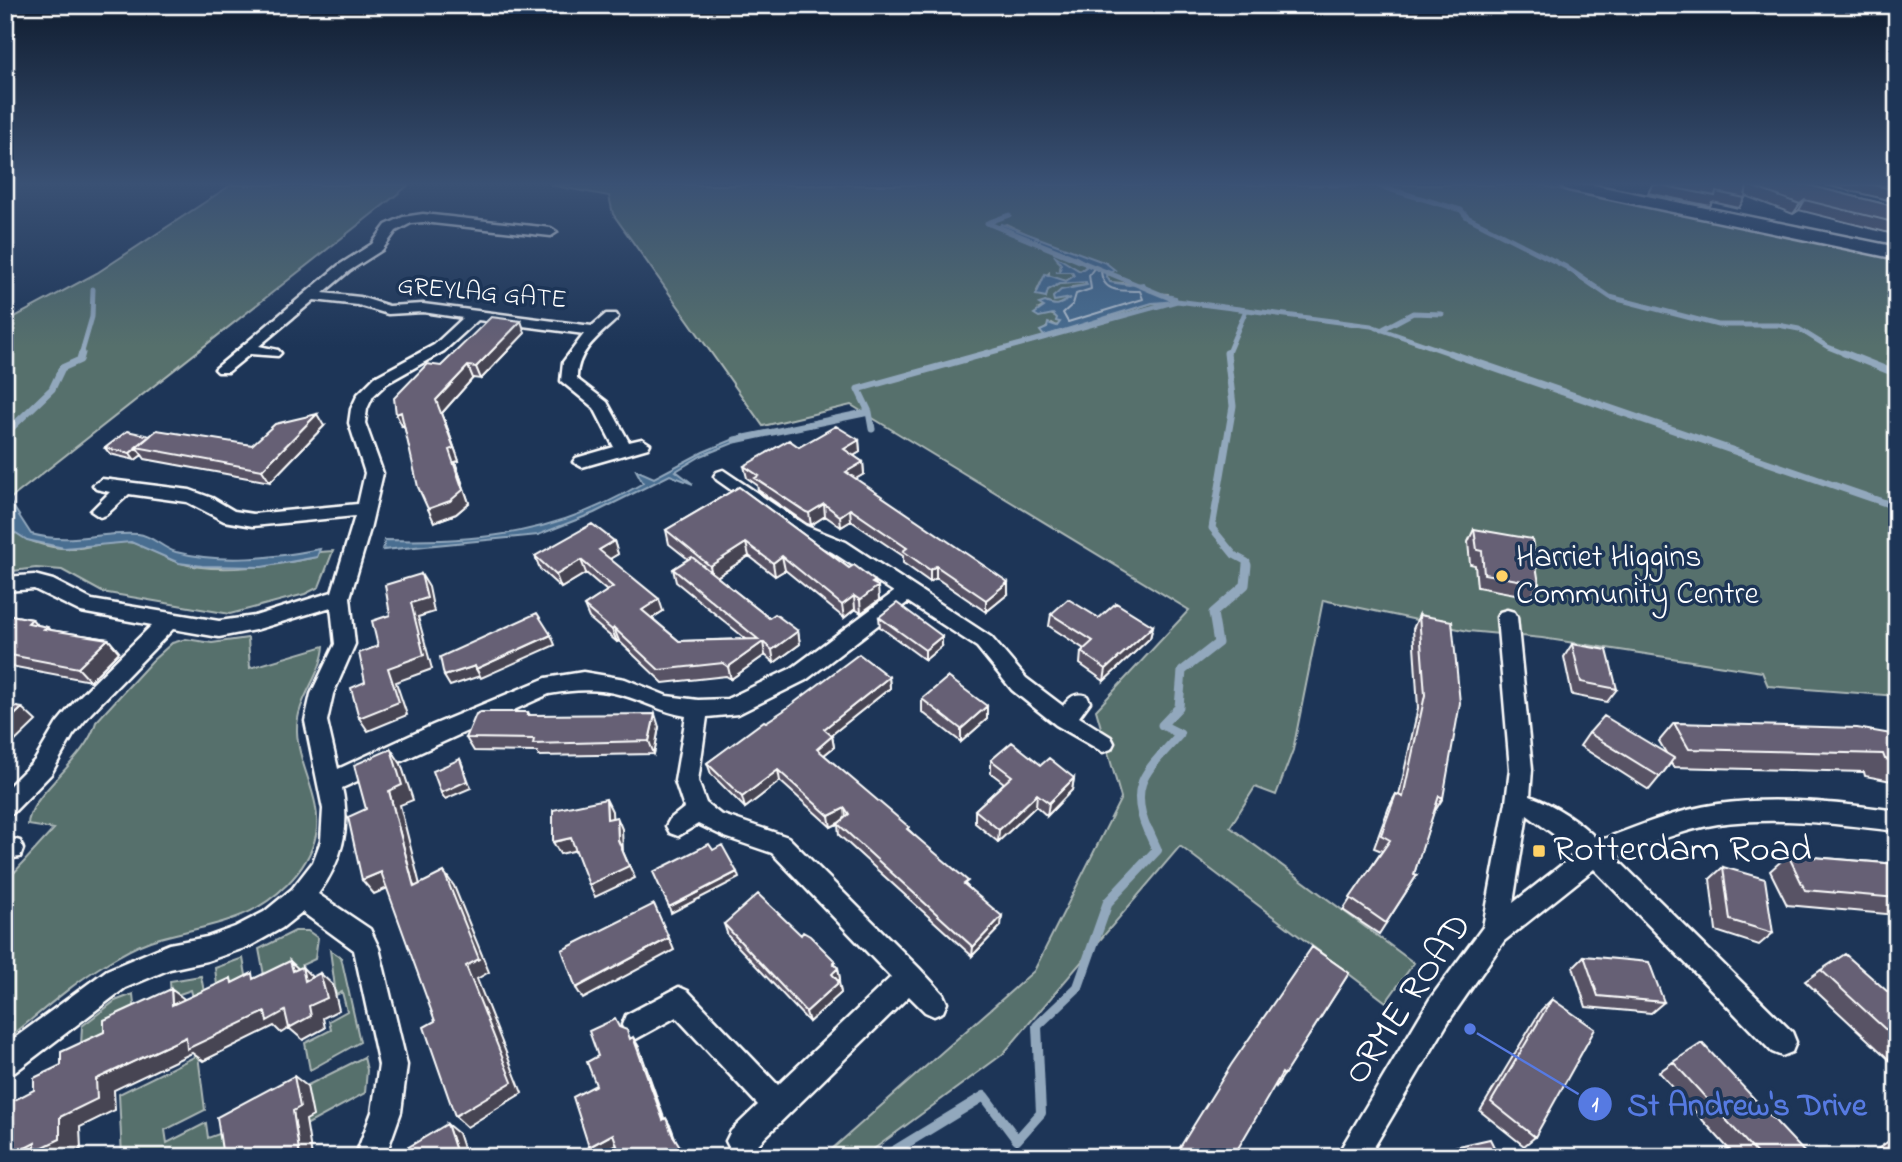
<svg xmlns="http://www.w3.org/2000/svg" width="1902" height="1162" font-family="'Indie Flower',sans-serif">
<rect width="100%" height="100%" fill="#1d3557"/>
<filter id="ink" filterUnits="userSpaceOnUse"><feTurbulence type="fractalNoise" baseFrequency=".0143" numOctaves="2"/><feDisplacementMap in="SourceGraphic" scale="14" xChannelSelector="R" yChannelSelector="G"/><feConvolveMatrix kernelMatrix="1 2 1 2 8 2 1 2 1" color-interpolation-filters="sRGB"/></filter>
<g filter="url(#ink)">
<path fill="#576f6c" stroke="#abb7b6" stroke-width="2" fill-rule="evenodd" d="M231 185H409L5 503V322L97 273Z
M550 185H1539L1897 259V696L1768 686 1762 672 1542 638 1468 631 1323 600 1293 750 1276 795 1255 787 1230 827 1414 963 1386 1002 1180 846 1003 1054 863 1157H823L1034 971 1121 798 1096 710 1189 610 851 405 763 426 613 214 609 196ZM1006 224 1113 274 1106 275 1110 282 1136 284 1151 293 1168 294V304L1152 303 1049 336 1045 329 1052 323 1057 326 1061 322 1055 316 1039 309 1049 304 1058 306 1072 298H1062L1072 287 1087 285 1086 282 1059 284 1047 290 1046 297 1037 291 1042 280 1049 273V277L1066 281 1074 276 1072 272 1060 271 1061 263 1057 260 1080 271 1086 267 1083 261 1076 257 1000 226Z
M5 516C16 543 53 550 79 548 95 546 112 540 128 542 145 543 161 557 177 562 217 575 277 565 317 557L319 552 333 551 319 587 305 594 230 614 102 592 62 570 36 568 5 572Z
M248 638 250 668 324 646C322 676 296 699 297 731 298 767 323 799 316 835 308 872 272 904 237 917 209 928 178 932 150 941 136 946 120 955 107 963 71 984 38 1015 5 1041V872L13 874 54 829 28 825C28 795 86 761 96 722L152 661 172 643 186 639 212 643Z
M295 931H308L318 938 315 959 302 965 304 973 268 996 259 949Z
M330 950 341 957 360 1042 310 1070 305 1043 331 1030 329 1021 347 1011 342 992 336 995Z
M243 958 247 981 218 994 215 968Z
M201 976 208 1013 199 1018 191 990 171 997 170 981Z
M133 994 136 1024 80 1064 82 1026 115 1001Z
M198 1055 205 1110 165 1130 167 1143 206 1123 208 1138 230 1130 225 1157H122L119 1094Z
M364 1057 367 1070 365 1093 295 1131 306 1086Z"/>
<path fill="#4a6e91" stroke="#92a8bd" stroke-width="2" d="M1001 224 1106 263 1115 270 1106 275 1110 282 1129 285 1143 283 1149 291 1176 297 1177 301 1152 303 1044 336 1040 331 1047 328 1048 323 1057 326 1060 322 1056 321 1057 318 1053 314 1039 317 1034 314 1044 307 1039 304 1045 302C1057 307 1060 305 1071 298L1054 301 1053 297 1061 290 1087 285 1086 282 1059 284 1048 290 1046 297 1036 295 1045 274 1066 281 1074 276 1072 272H1056L1060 271 1061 264 1054 255 1080 271 1086 267 1083 261 1076 257 1000 226Z
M744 435 746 438 701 456 676 471 693 484 670 475 594 513 538 535 383 550 385 540C480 543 560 533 643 483L636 470 654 478 703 452Z
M9 500 31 534C73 545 99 531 138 534 152 535 162 548 176 552 223 564 273 558 320 549L317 557 262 567 202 566 179 563 131 542 64 548 27 540 16 533 5 537 14 531 5 516V503Z"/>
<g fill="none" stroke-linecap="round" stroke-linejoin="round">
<path stroke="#b7c5d3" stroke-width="2" d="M1095 267 1101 269C1101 293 1121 291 1140 291L1143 299 1068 322 1063 313 1073 304 1076 294 1091 289 1089 275Z"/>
<path stroke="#92a8bd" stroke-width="5" d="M1329 185H1375L1461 210 1467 217 1566 267 1610 297 1718 325H1778L1799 329 1828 347 1848 355
M1009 215 987 223 1177 301 1371 326 1455 355
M1381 330 1413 313 1442 314
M81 355 92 317 93 289
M981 355 1177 301
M1227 355 1246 310"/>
<path stroke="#92a8bd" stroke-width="7" d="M1227 353 1233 406 1212 528 1234 555 1247 562V567
M1450 353 1897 507
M1844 353 1897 374
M872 429 869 412 858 389 988 353
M5 434 52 389 62 368 80 360 82 353
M735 440 869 412"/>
<path stroke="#92a8bd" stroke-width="9" d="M1148 832C1126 782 1149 770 1180 734L1162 725 1179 707 1182 671 1218 643 1213 613 1245 585 1247 565"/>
<path stroke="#92a8bd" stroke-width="10" d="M884 1157 984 1096 1017 1140 1041 1113 1037 1026 1078 987 1108 902 1157 850 1148 830"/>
<g stroke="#fff" stroke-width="5">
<path id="street" d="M423 214 551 228 557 232 551 236 423 222 411 223 396 231 382 250 349 271 323 293 360 297 389 306 423 304 592 326 606 314H616L618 317 616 320C598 336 576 353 577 379L607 402 629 442 642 439 650 444 648 448 582 467 573 462 576 458 614 447 594 408 561 381 563 362 584 334 478 320 444 351 387 383 373 396 367 409 365 423 383 473 370 529 350 597 355 644 333 694 327 721 338 769 433 725 546 678 583 672 625 679 667 696 698 700 727 699 792 668 894 592 832 552 794 534 717 480 714 476 717 472 723 470 806 526 846 542 991 637 1026 678 1063 706C1070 697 1075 692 1087 696L1090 702 1079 717 1111 737 1114 743 1111 749 1103 752 1056 725 1012 690 977 647 908 602 806 680 738 714 707 717 698 781 706 803 720 814 788 837 919 968 943 994 947 1003 943 1012 934 1016 925 1012 909 996 751 1151 741 1156 731 1151 726 1141 731 1131 758 1105 676 1017 636 1039 626 1035 622 1025 626 1015 679 987 688 991 778 1085 891 977 772 853 725 837 698 824 678 836 670 833 666 826 670 819 684 808 675 781 686 716C662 712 644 701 622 695 596 688 574 690 549 694L342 788C351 828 342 861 318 894L370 929 379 948 407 1065 401 1112 385 1157H355L372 1112 379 1065 354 950 302 912 282 928 250 946 207 961 170 969 125 988 15 1072 5 1076V1045L107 970 169 944 207 937 235 927 264 912 292 889 313 862 321 841 323 809 305 721 311 694 335 644 331 607 255 630 219 637 173 629 91 713 73 735 51 774 13 813 5 816V790L35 760 57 723 75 701 152 625 81 612 34 589 5 591V577L34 575 53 580 92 600 219 621 255 616 332 592 355 516 253 526 224 521 187 502 129 494 106 515 100 517 91 511 110 492 96 489 93 485 102 479 190 490 212 498 234 511 253 514 358 504 365 473 349 423 351 409 358 394 375 377 434 345 463 318 423 312 388 314 358 305 314 300 259 346 278 350 281 353 278 356 250 354 228 372H218L215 369 339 265 372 244 386 225 403 217Z
M1507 610 1514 612 1517 617 1532 769 1530 796C1556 805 1580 822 1599 841 1638 826 1676 810 1718 804 1776 796 1840 803 1897 811V831C1840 824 1776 816 1718 824 1682 830 1649 844 1615 857L1792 1032 1796 1042 1792 1052 1782 1056 1772 1052 1594 869 1504 941 1450 1019 1368 1157H1336L1430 999 1483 927 1506 802 1510 769 1497 617 1500 612ZM1527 815 1578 852 1513 903Z
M5 837 20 841 23 849 20 857 5 859Z"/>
</g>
<g stroke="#fff" stroke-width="5">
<path id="secondary" d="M1559 185H1593L1897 247V259L1568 190Z"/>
</g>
<use href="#street" fill="#1d3557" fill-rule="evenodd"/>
<use href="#secondary" fill="#1d3557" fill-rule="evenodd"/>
</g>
<path fill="#585365" stroke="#fff" stroke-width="2" d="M1652 185H1808L1897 207V235L1799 210 1793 214 1746 196 1739 208 1712 202 1710 206 1648 193Z
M1825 185H1897V202Z
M521 321 525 333 481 379 473 378 442 413 459 461 455 462 469 503 456 514 434 522 404 426H402L441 366Z
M324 426 270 482 145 459 142 455 135 460 110 454 105 448 150 436 252 445Z
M859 440 860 452 853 456 863 462 864 474 855 479 1008 594 986 612 936 578 930 582 903 563V556L851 521 841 527 825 516 811 525 807 524 758 490 757 485 747 478 744 466 799 447Z
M739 487 849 568 875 581 879 600 861 613 855 609 844 618 785 570 775 576 749 556 717 577 769 618 798 631 800 644 774 663 765 655 731 679 726 676 663 683 619 641 617 642 589 618 584 606 607 591 586 573 561 588 540 569 535 556 614 541 618 554 609 559 663 611 652 618 679 641 746 639 676 582 673 569 688 559 669 544 666 530Z
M1474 529 1539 584 1531 597 1477 587 1475 565 1470 564 1468 542Z
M5 609 11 615 32 619 37 625 47 627 50 630 108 639 119 652 90 681 5 665Z
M1051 614 1153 626 1150 638 1104 681 1080 664 1081 652 1084 649 1049 626Z
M1419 615 1443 798 1435 811 1434 810 1414 874 1417 875 1379 934 1343 910 1382 851 1374 848 1389 807 1396 794 1399 795 1418 708 1413 629Z
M879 617 942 646 925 660 880 627Z
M1572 644 1617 689 1607 702 1572 695 1564 657Z
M889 677 890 688 831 735 832 736 834 747 824 755 910 831 968 887 1001 926 972 956 839 835 838 824 841 822 831 827 780 781 745 808 711 774 707 763 766 722Z
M922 699 987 706V719L961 742 922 712Z
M528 712 530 715 659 727 654 754 539 756 537 752 474 751 466 738Z
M1674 723 1897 735V782L1865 776 1864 772 1673 767 1671 763 1649 790 1580 746 1589 733 1666 753 1659 741Z
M991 760 1041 765 1074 778 1072 790 1047 816 1036 806 998 842 975 823V810L1004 783 991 773Z
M1788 855 1897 864V915L1787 905 1770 871Z
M1723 867 1773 933 1759 945 1716 931 1710 879Z
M724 924 801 935 838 968 840 979 838 981 841 993 809 1022 728 936Z
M1312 947 1349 973 1276 1087 1275 1085Z
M1584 956 1664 1002 1651 1013 1586 1007 1573 967Z
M1821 970 1897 1000V1067L1805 981Z
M1552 999 1535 1137 1524 1146 1480 1111 1541 1010Z
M1673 1062 1809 1157H1736L1659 1072Z
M1897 1135V1157H1867Z
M1450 1148 1499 1157H1440Z"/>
<path fill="#474452" stroke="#fff" stroke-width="2" d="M1805 200 1799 210 1793 214 1800 204Z
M521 321 525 333 481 379 476 367Z
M468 366 473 378 442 413 459 461 455 462 469 503 456 514 434 522 428 509 436 400Z
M401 412 407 425 402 426 396 414Z
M317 414 324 426 270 482 262 470Z
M859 440 860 452 845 461 844 449Z
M137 448 142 455 135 460 130 453Z
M863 462 864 474 847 484 846 472Z
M824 504 825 516 811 525 809 513Z
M850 509 851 521 841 527 840 516Z
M614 541 618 554 603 563 599 550Z
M746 543 749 556 713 579 710 566Z
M782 556 785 570 775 576 773 563Z
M581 560 586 573 561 588 556 575Z
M936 566V578L930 582V570Z
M421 574 429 587 434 612 418 617 432 669 396 682 407 715 368 731 359 718 411 603Z
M875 581 876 588 878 586 879 600 861 613 860 600 872 583Z
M1008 582V594L986 612V600Z
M854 596 855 609 844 618 842 605Z
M659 599 663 611 646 622 642 610Z
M1153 626 1150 638 1104 681 1106 669Z
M614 628 619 641 617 642 612 630Z
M798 631 800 644 774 663 772 650Z
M551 635 555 645 481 678 476 669Z
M942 636V646L925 660V650Z
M108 639 119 652 90 681 78 668Z
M763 642 765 655 731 679 728 667Z
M475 666 480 676 450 686 444 676Z
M889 677 890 688 825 740 824 729Z
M987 706V719L961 742V729Z
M22 708 36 721 5 751V724Z
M655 714 659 727 654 754 649 741Z
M832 736 834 747 819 759 817 749Z
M391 749 401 764 413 800 400 805 424 901 414 887 389 791Z
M460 759 463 766 471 788 445 799 441 793Z
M778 770 780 781 745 808 742 797Z
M1074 778 1072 790 1047 816 1049 803Z
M1037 794 1036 806 998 842 999 830Z
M606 799 612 811 613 831 607 819Z
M845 808 846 819 831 827 829 816Z
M617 817 622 829 623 852 635 878 595 897 589 885 618 840Z
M571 838 577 850 560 854 553 842Z
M381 872 392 886 374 894 362 880Z
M444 872 454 886 489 972 477 979 522 1093 467 1127 455 1116 466 966Z
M737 872 739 878 671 913 669 907Z
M1002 916 1001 926 972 956 973 947Z
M669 938 674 950 583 999 576 988Z
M290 961 303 973 302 967 315 980 305 981 293 971Z
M835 961 836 970 838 968 840 979 834 985 832 974 833 963Z
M320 973 333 985 339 1010 323 1018 325 1028 303 1040 289 1028 281 1033 274 1026 203 1061 192 1053 114 1090 115 1110 80 1127 81 1149 65 1157H8L60 1117 96 1079 186 1037 265 1012 285 1011 309 1006Z
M839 982 841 993 809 1022 806 1012Z
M171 989 187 1001 172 1005Z
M633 1037 639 1047 668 1129 663 1120Z
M294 1076 307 1086 313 1116 306 1120 312 1157H300L293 1111Z
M666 1118 671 1127 677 1143 672 1134Z
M447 1124 458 1133 466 1157H458Z
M613 1134 620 1142 597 1156 589 1147Z"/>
<path fill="#666175" stroke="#fff" stroke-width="2" d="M1660 185H1747L1745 198 1716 192 1715 196Z
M1748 185H1808L1897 207V223L1805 200 1800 204Z
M1873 185H1897V190Z
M491 317 521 321 476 367 468 366 436 400 454 448 449 450 463 490 450 501 428 509 418 487 401 412 396 414 394 398 427 364 441 366Z
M317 414 262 470 136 447 157 430 252 445 275 424Z
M836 426 859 440 844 449 863 462 846 472 1008 582 986 600 936 566 930 570 903 551 907 548 850 509 840 516 824 504 809 513 806 512 755 478 759 476 744 466 789 440 799 447Z
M127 431 150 436 130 453 105 448Z
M739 487 849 568 854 565 875 581 872 583 878 586 860 600 854 596 842 605 782 556 773 563 746 543 710 566 666 530Z
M592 524 614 541 599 550 659 599 642 610 679 641 758 639 673 569 692 557 769 618 775 614 798 631 772 650 763 642 728 667 723 663 659 670 614 628 612 630 584 606 613 587 581 560 556 575 535 556Z
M1474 529 1532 539 1539 584 1484 574 1482 551 1477 550Z
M421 574 427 598 411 603 424 655 388 668 399 702 359 718 351 688 365 682 359 653 378 646 372 621 390 615 385 585Z
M1068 599 1099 618 1116 603 1153 626 1106 669 1081 652 1093 641 1051 614Z
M897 603 942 636 925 650 879 617Z
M537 613 551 635 476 669 475 666 444 676 440 657Z
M5 614 32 619 28 623 47 627 44 629 108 639 78 668 5 654Z
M1419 615 1452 621 1460 703 1443 798 1439 796 1414 874 1417 875 1386 923 1350 898 1390 840 1381 835 1396 794 1403 797 1425 695Z
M1572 644 1607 650 1617 689 1581 682Z
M859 654 889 677 824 729 832 736 817 749 909 827 907 829 968 881 964 884 1002 916 973 947 838 824 849 814 845 808 829 816 778 770 742 797 707 763 764 721 766 722 783 711Z
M948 677 987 706 961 729 922 699Z
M5 705 22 708 5 724Z
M481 712H528L527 715 655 714 649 741 533 744 534 739 466 738 476 714Z
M1604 716 1674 758 1660 777 1589 733Z
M1674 723 1857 728 1897 735V761L1885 759 1883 754 1689 749Z
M1012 742 1041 765 1049 758 1074 778 1049 803 1037 794 999 830 975 810 1012 776 991 760Z
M391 749 402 785 389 791 414 887 444 872 479 959 466 966 512 1082 455 1116 424 1027 435 1021 381 872 362 880 348 817 366 809 354 765Z
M460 759 467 781 441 793 433 771Z
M606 799 607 819 617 817 618 840 629 866 589 885 571 838 553 842V810Z
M709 844 713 850 722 845 737 872 669 907 653 872Z
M1788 855 1897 864V898L1805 890Z
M1723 867 1765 879 1773 933 1730 920Z
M758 894 801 935 803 932 810 936 835 961 833 963 838 968 832 974 839 982 806 1012 724 924Z
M654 904 669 938 576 988 562 950Z
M1312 947 1349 973 1284 1075 1282 1073 1233 1157H1174L1231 1065Z
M1845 954 1897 1000V1040L1821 970Z
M1584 956 1649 962 1664 1002 1598 996Z
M290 961 293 971 302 967 305 981 320 973 327 998 309 1006 311 1016 289 1028 285 1011 267 1021 265 1012 187 1049 186 1037 96 1079 97 1099 60 1117V1139L35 1151V1143L8 1157H5V1105L34 1090V1078L61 1065V1052L104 1032V1020L171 989 172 1005 231 978 232 983 252 973 253 979Z
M1552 999 1595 1029 1535 1137 1491 1102Z
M615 1019 619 1027 627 1030 630 1039 633 1037 663 1120 666 1118 672 1134 687 1157H621L613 1134 589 1147 573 1097 596 1085 587 1062 598 1056 589 1031Z
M1702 1043 1809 1157H1760L1673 1062Z
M294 1076 300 1107 293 1111 300 1157H223L217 1117Z
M447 1124 458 1157H392Z
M1490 1139 1499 1157H1455L1450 1148Z
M1897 1142V1157H1877Z"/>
</g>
<linearGradient id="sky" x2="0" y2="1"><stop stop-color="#101d30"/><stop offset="0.53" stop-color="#3a5174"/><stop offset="1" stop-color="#3a5174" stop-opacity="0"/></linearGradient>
<rect width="1902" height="347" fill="url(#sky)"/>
<g fill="#ffd166" stroke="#1d3557" stroke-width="2.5">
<circle cx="1502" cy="576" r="7"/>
<rect x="1532" y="844" width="14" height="14" rx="3.5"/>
</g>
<g text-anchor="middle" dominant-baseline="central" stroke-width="7" stroke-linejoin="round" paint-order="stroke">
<g font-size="26" fill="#fff" stroke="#1d3557">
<text transform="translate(482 294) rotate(5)">GREYLAG GATE</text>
</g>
<g font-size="32" fill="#fff" stroke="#1d3557" text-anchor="start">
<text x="1516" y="558">Harriet Higgins<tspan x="1516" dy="37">Community Centre</tspan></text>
</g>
<g font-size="38" fill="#fff" stroke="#1d3557" text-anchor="start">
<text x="1553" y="851">Rotterdam Road</text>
</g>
<g font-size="38" fill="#fff" stroke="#1d3557">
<text transform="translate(1409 1000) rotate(-56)">ORME ROAD</text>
</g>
</g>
<path fill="none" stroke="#567ae2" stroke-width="2.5" d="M1470 1029L1595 1104"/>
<g fill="#567ae2" stroke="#1d3557" stroke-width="2.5">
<circle cx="1470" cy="1029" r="7"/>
<circle cx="1595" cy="1104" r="18"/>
</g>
<g font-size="21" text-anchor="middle" font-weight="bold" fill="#fff">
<text x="1595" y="1111">1</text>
</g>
<g font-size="33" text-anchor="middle" font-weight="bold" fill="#567ae2" stroke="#1d3557" stroke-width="7" stroke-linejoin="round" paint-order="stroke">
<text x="1747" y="1115">St Andrew's Drive</text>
</g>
<rect width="1902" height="1162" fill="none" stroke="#1d3557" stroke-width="28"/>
<rect x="14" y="14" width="1874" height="1134" fill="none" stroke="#fff" stroke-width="2.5" filter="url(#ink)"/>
</svg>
